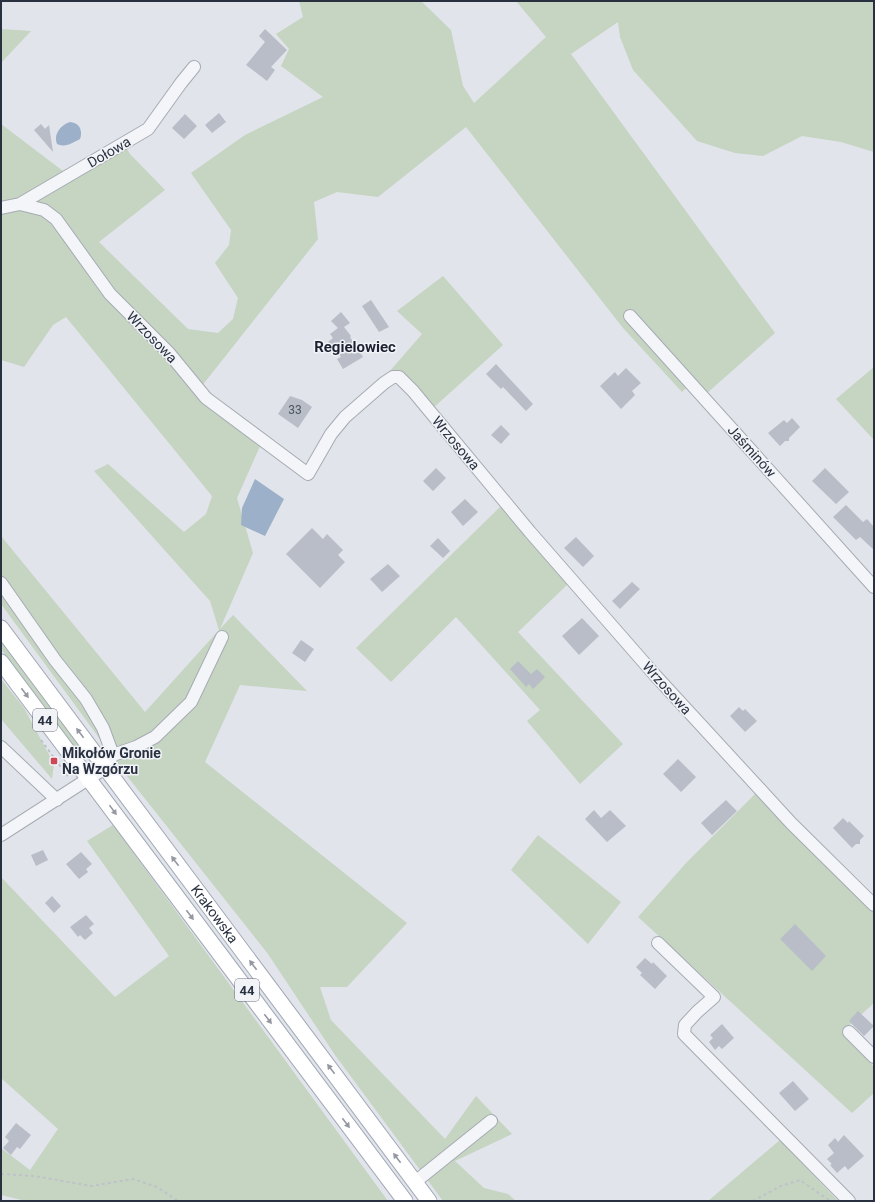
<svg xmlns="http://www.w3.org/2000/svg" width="875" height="1202" font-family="Roboto,sans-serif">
<rect width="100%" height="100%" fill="#e1e4ea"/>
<path fill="#c6d4c2" d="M299 1H421L451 30 463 86 474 103 546 37 516 1H874V152L841 142 802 136 763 156 735 153 697 141 633 70 620 37 618 22 571 54 775 333 706 394 686 388 682 392 623 328 466 127 378 197 337 192 314 202 318 239 201 387 261 444 237 498 253 553 220 629 233 615 307 691 240 685 205 762 407 923 347 987H320L331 1020 445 1139 476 1096 512 1134 455 1161 484 1188 508 1194 516 1201H443L335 1055 268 954 127 776 1 604V536L145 712 219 630 210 601 94 471 108 464 184 532 206 514 212 496 66 317 53 325 24 367 1 360V124L63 171 121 139 130 154 165 190 99 242 188 329 218 333 233 319 238 298 215 263 229 245 231 230 191 173 245 135 323 97 281 66 289 49 276 34 303 17Z
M1 29 31 31 1 63Z
M443 276 503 345 432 409 389 372 422 334 397 311Z
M874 367V440L836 399Z
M501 506 569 583 518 632 623 744 580 784 527 721 540 710 456 617 391 682 356 648Z
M1 639 82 748 81 752 77 750 1 649Z
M1 679 24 708 54 764 52 779 1 719Z
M756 793 874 911V1003L843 1031 874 1067V1093L852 1113 638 917 687 862Z
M113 825 388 1201H26L1 1195V1148L30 1170 58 1129 1 1078V877L115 997 169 956 87 841Z
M538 835 621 902 588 944 511 870Z
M780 1140 838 1201H708Z"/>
<path fill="#9cb1c9" d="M70 122C80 123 83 131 80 139 72 143 66 148 57 144 53 134 61 125 70 122Z
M255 479 284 499 265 536 241 525 242 508Z"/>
<path fill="#b8bdc7" d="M265 29 287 50 271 67 275 70 267 81 246 65 265 42 259 36Z
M219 113 226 122 212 133 205 125Z
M185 114 197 126 184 139 172 128Z
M41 124 45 129 49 125 53 152 34 130Z
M371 300 389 327 379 332 362 306Z
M341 312 350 323 344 327 351 336 350 337 363 357 343 369 337 359 341 357 328 342 333 338 330 334 338 328 331 321Z
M496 364 533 404 526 411 503 387 501 389 486 374Z
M626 368 641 383 632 391 635 395 621 409 600 386 615 372 618 376Z
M290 396 302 400 312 407 298 428 278 414Z
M792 418 800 427 789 438V441H785L780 446 768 433 784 420 787 423Z
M501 425 510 434 501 444 491 435Z
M436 468 446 478 433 491 423 481Z
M825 468 849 492 836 504 812 481Z
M465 499 478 512 463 526 451 512Z
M846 505 863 522 867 519 874 527V550L860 537 856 540 833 517Z
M312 528 323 539 327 534 343 550 338 555 345 562 320 588 286 554Z
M576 537 594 556 583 567 564 548Z
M438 538 450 551 443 558 430 546Z
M388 564 400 576 382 592 370 579Z
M632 582 640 589 620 609 612 601Z
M582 618 599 636 579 655 562 636Z
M301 640 314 649 305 662 292 653Z
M518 661 531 674 537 669 545 677 533 689 529 684 526 687 510 669Z
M739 707 743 711 745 709 757 721 745 732 730 716Z
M678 759 696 777 681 792 663 774Z
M726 800 737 811 712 835 701 823Z
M594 810 601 818 610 810 626 826 607 842 585 819Z
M843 818 848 823 849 821 864 836 860 840V844H856L852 848 833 828Z
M43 850 48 860 36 866 31 855Z
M81 852 92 864 86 869 88 872 79 879 66 864Z
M52 896 61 906 54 913 45 903Z
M86 915 94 924 89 928 93 933 85 940 80 935 78 937 70 927Z
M795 924 826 956 812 971 780 939Z
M645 958 652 964 653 962 667 976 655 989 640 975 642 973 636 967Z
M858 1011 874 1026 864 1036 849 1021Z
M722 1024 734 1038 722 1049 719 1046 715 1050 709 1042 713 1038 710 1035Z
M793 1081 809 1099 795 1111 779 1093Z
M16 1123 31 1135 20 1149 17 1147 11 1155 3 1148 9 1141 5 1137Z
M844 1135 864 1156 848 1170 845 1166 837 1173 830 1165 832 1164 827 1159 834 1153 828 1145 835 1138 838 1142Z"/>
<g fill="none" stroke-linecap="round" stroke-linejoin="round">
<g stroke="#a6abb4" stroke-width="14">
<path id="minor" d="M20 204 44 210 56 219 110 294 169 353 206 398 308 474 331 434 345 417 384 383 393 377H399L413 391 530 532 654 674 791 823 874 905
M1 208 20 204 148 129 181 83 194 67
M630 316 874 587
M1 583 55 660 86 699 103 728 113 755
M1 747 57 800
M1 835 105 768 113 755 136 747 155 737 191 702 222 637
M658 943 714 997 697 1012 685 1025 684 1034 849 1201
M849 1032 874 1057
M415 1182 491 1121"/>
</g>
<g stroke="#a0a8b5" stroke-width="17">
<g id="major">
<path id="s1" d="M1 628 429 1201"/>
<path d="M1 662 405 1201"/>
</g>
</g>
<path stroke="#bfc2c8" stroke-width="2" stroke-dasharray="3 3" stroke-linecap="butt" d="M41 740 69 778
M1 1174 34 1176 91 1186 133 1179 157 1187 178 1201
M753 1201 781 1186 800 1180 830 1201"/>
<use href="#minor" stroke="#f4f5f8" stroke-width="12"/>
<use href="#major" stroke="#fff" stroke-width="15"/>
</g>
<defs><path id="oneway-solid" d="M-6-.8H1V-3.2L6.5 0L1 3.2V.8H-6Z"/></defs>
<g fill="#9498a0">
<use href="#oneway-solid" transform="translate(25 693) rotate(53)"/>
<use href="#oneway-solid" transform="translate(80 733) rotate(-127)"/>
<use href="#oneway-solid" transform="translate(113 810) rotate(54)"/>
<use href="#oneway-solid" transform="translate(175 861) rotate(-127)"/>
<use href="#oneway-solid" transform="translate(190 915) rotate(53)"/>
<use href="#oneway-solid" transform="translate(253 965) rotate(-127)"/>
<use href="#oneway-solid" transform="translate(268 1019) rotate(53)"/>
<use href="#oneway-solid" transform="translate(331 1069) rotate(-127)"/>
<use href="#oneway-solid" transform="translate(346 1123) rotate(53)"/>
<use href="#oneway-solid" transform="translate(397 1158) rotate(-127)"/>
</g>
<rect fill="#ce4756" stroke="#f1f3f7" stroke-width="1.5" x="50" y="757" width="8" height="8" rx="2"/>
<g text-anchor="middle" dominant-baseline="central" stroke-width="3" stroke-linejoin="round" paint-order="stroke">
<g font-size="12" fill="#4d5462">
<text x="295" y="410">33</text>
</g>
<g fill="#f1f3f7" stroke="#656b78" stroke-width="1">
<rect x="33" y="709" width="24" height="22" rx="3"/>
<rect x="235" y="979" width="24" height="22" rx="3"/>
</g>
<g font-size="13" font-weight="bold" fill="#293141">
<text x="45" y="720">44</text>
<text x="247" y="990">44</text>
</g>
<g font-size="14" fill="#293141" stroke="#f1f3f7">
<text transform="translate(109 152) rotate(-30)">Dołowa</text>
<text transform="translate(152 337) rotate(46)">Wrzosowa</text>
<text transform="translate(456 443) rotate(50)">Wrzosowa</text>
<text transform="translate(752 451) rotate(48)">Jaśminów</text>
<text transform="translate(667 688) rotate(48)">Wrzosowa</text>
<text stroke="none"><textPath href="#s1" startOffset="357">Krakowska</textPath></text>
</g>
<g font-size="14" font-weight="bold" fill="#293141" stroke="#f1f3f7" text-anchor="start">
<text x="62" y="753">Mikołów Gronie<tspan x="62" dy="16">Na Wzgórzu</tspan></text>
</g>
<g font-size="15" font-weight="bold" fill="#1c2232" stroke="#f1f3f7">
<text x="355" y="347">Regielowiec</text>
</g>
</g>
<rect width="875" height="1202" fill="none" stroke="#293141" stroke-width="4"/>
</svg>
